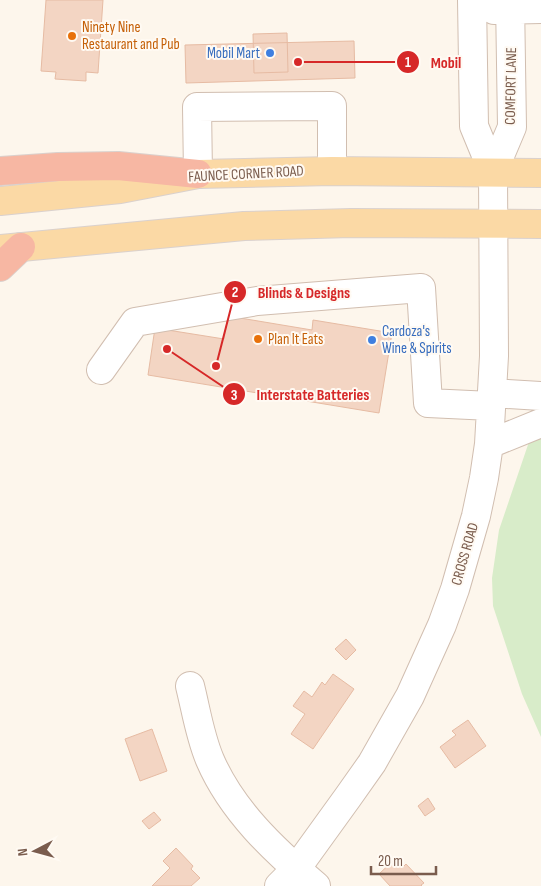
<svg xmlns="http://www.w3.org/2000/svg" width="541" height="886" font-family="'Sofia Sans Condensed',sans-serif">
<rect width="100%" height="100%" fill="#fdf6ec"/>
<path fill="#d8ecc9" d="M541 395V737L522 694 493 606 492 578 499 530 532 433Z"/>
<path fill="#f3d5c3" stroke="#e6bba3" d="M46 0H103L98 73 86 72V81L55 79 56 72 41 71Z
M287 33 288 72 254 73 253 34Z
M354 41 355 78 186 83 185 45Z
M228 316 312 330 313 320 392 333 379 413 148 375 155 328 224 339Z
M346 639 356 650 346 660 335 649Z
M333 674 354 689 313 749 291 734 305 714 293 706 304 691 312 697 322 682 325 685Z
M468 720 486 746 455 768 440 747 456 735 452 731Z
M152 729 167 771 140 781 125 739Z
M428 798 435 809 425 816 418 806Z
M154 812 161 820 149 829 142 821Z
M176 848 193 866 191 869 200 878 191 886H152L170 868 163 861Z
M396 858 404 866 406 864 424 883 421 885 422 886H390L379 874Z"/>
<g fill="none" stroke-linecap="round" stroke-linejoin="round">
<g stroke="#d1beb0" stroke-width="30">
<path id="minor" d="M494 10 541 9
M493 172 512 127 510 0
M198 174 197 107 332 106V171
M101 370 135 322 257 301 421 288 428 403 491 406
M492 393 541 396
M489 444 541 423
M190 686C196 710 200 737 210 760 232 811 274 850 316 886
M279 886 296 869 348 797 372 763 410 696 442 625 455 589 476 516 484 478 489 444 494 356 493 172 474 126 472 0"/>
</g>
<g stroke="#dad1cd" stroke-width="30">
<path id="major" d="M0 201 120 189 198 174 332 171 541 173
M0 249 244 226 351 223 541 224"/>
</g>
<g stroke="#dad1cd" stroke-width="30">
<path id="highway" d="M0 171 58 167 118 166 198 174
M0 267 21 247"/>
</g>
<use href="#minor" stroke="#fff" stroke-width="28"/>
<use href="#major" stroke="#fbd9a5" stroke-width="28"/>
<use href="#highway" stroke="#f7b7a3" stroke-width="28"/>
</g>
<g fill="#e8710a" stroke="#fffaf3" stroke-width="2">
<circle cx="72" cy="36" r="5"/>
<circle cx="258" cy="339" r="5"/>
</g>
<g fill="#3f7fe0" stroke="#fffaf3" stroke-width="2">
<circle cx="270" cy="53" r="5"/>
<circle cx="372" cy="340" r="5"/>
</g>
<g text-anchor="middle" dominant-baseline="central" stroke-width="4" stroke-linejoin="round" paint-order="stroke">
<g font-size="15" fill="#c56008" stroke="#fffaf3" text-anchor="start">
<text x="82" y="27">Ninety Nine<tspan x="82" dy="17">Restaurant and Pub</tspan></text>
<text x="268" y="339">Plan It Eats</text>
</g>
<g font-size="15" fill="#366cbe" stroke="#fffaf3" text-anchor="end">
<text x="260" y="53">Mobil Mart</text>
<text x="382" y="331" text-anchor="start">Cardoza's<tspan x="382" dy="17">Wine &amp; Spirits</tspan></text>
</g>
<g font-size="15" fill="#7a5c4d" stroke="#fffaf3">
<text transform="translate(511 86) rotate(-89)">COMFORT LANE</text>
<text transform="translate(246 174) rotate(-3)">FAUNCE CORNER ROAD</text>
<text transform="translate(465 554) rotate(-74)">CROSS ROAD</text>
</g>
</g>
<path fill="none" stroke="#d62828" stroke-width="2" d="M298 62L408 62M216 366L235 292M167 349L234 394"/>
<g fill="#d62828" stroke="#fffaf3" stroke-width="2">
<circle cx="298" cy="62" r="5"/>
<circle cx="216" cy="366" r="5"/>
<circle cx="167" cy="349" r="5"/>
<circle cx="408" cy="62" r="12"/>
<circle cx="235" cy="292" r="12"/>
<circle cx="234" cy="394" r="12"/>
</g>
<g font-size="15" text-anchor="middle" font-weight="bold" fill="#fff">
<text x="408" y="67">1</text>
<text x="235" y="297">2</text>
<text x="234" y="400">3</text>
</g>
<g font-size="16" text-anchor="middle" font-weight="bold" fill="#d62828" stroke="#fffaf3" stroke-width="4" stroke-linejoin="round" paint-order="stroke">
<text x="446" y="68">Mobil</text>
<text x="304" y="298">Blinds &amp; Designs</text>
<text x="313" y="400">Interstate Batteries</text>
</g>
<g transform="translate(35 851) rotate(264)" stroke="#fffaf3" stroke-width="4" paint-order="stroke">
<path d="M0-4L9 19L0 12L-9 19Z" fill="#7a5c4d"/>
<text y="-8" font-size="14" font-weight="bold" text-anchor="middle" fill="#7a5c4d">N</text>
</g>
<path d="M371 866v8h65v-8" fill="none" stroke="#7a5c4d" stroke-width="2.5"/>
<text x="378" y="866" font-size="15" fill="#7a5c4d" stroke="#fffaf3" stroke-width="4" paint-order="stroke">20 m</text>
</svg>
